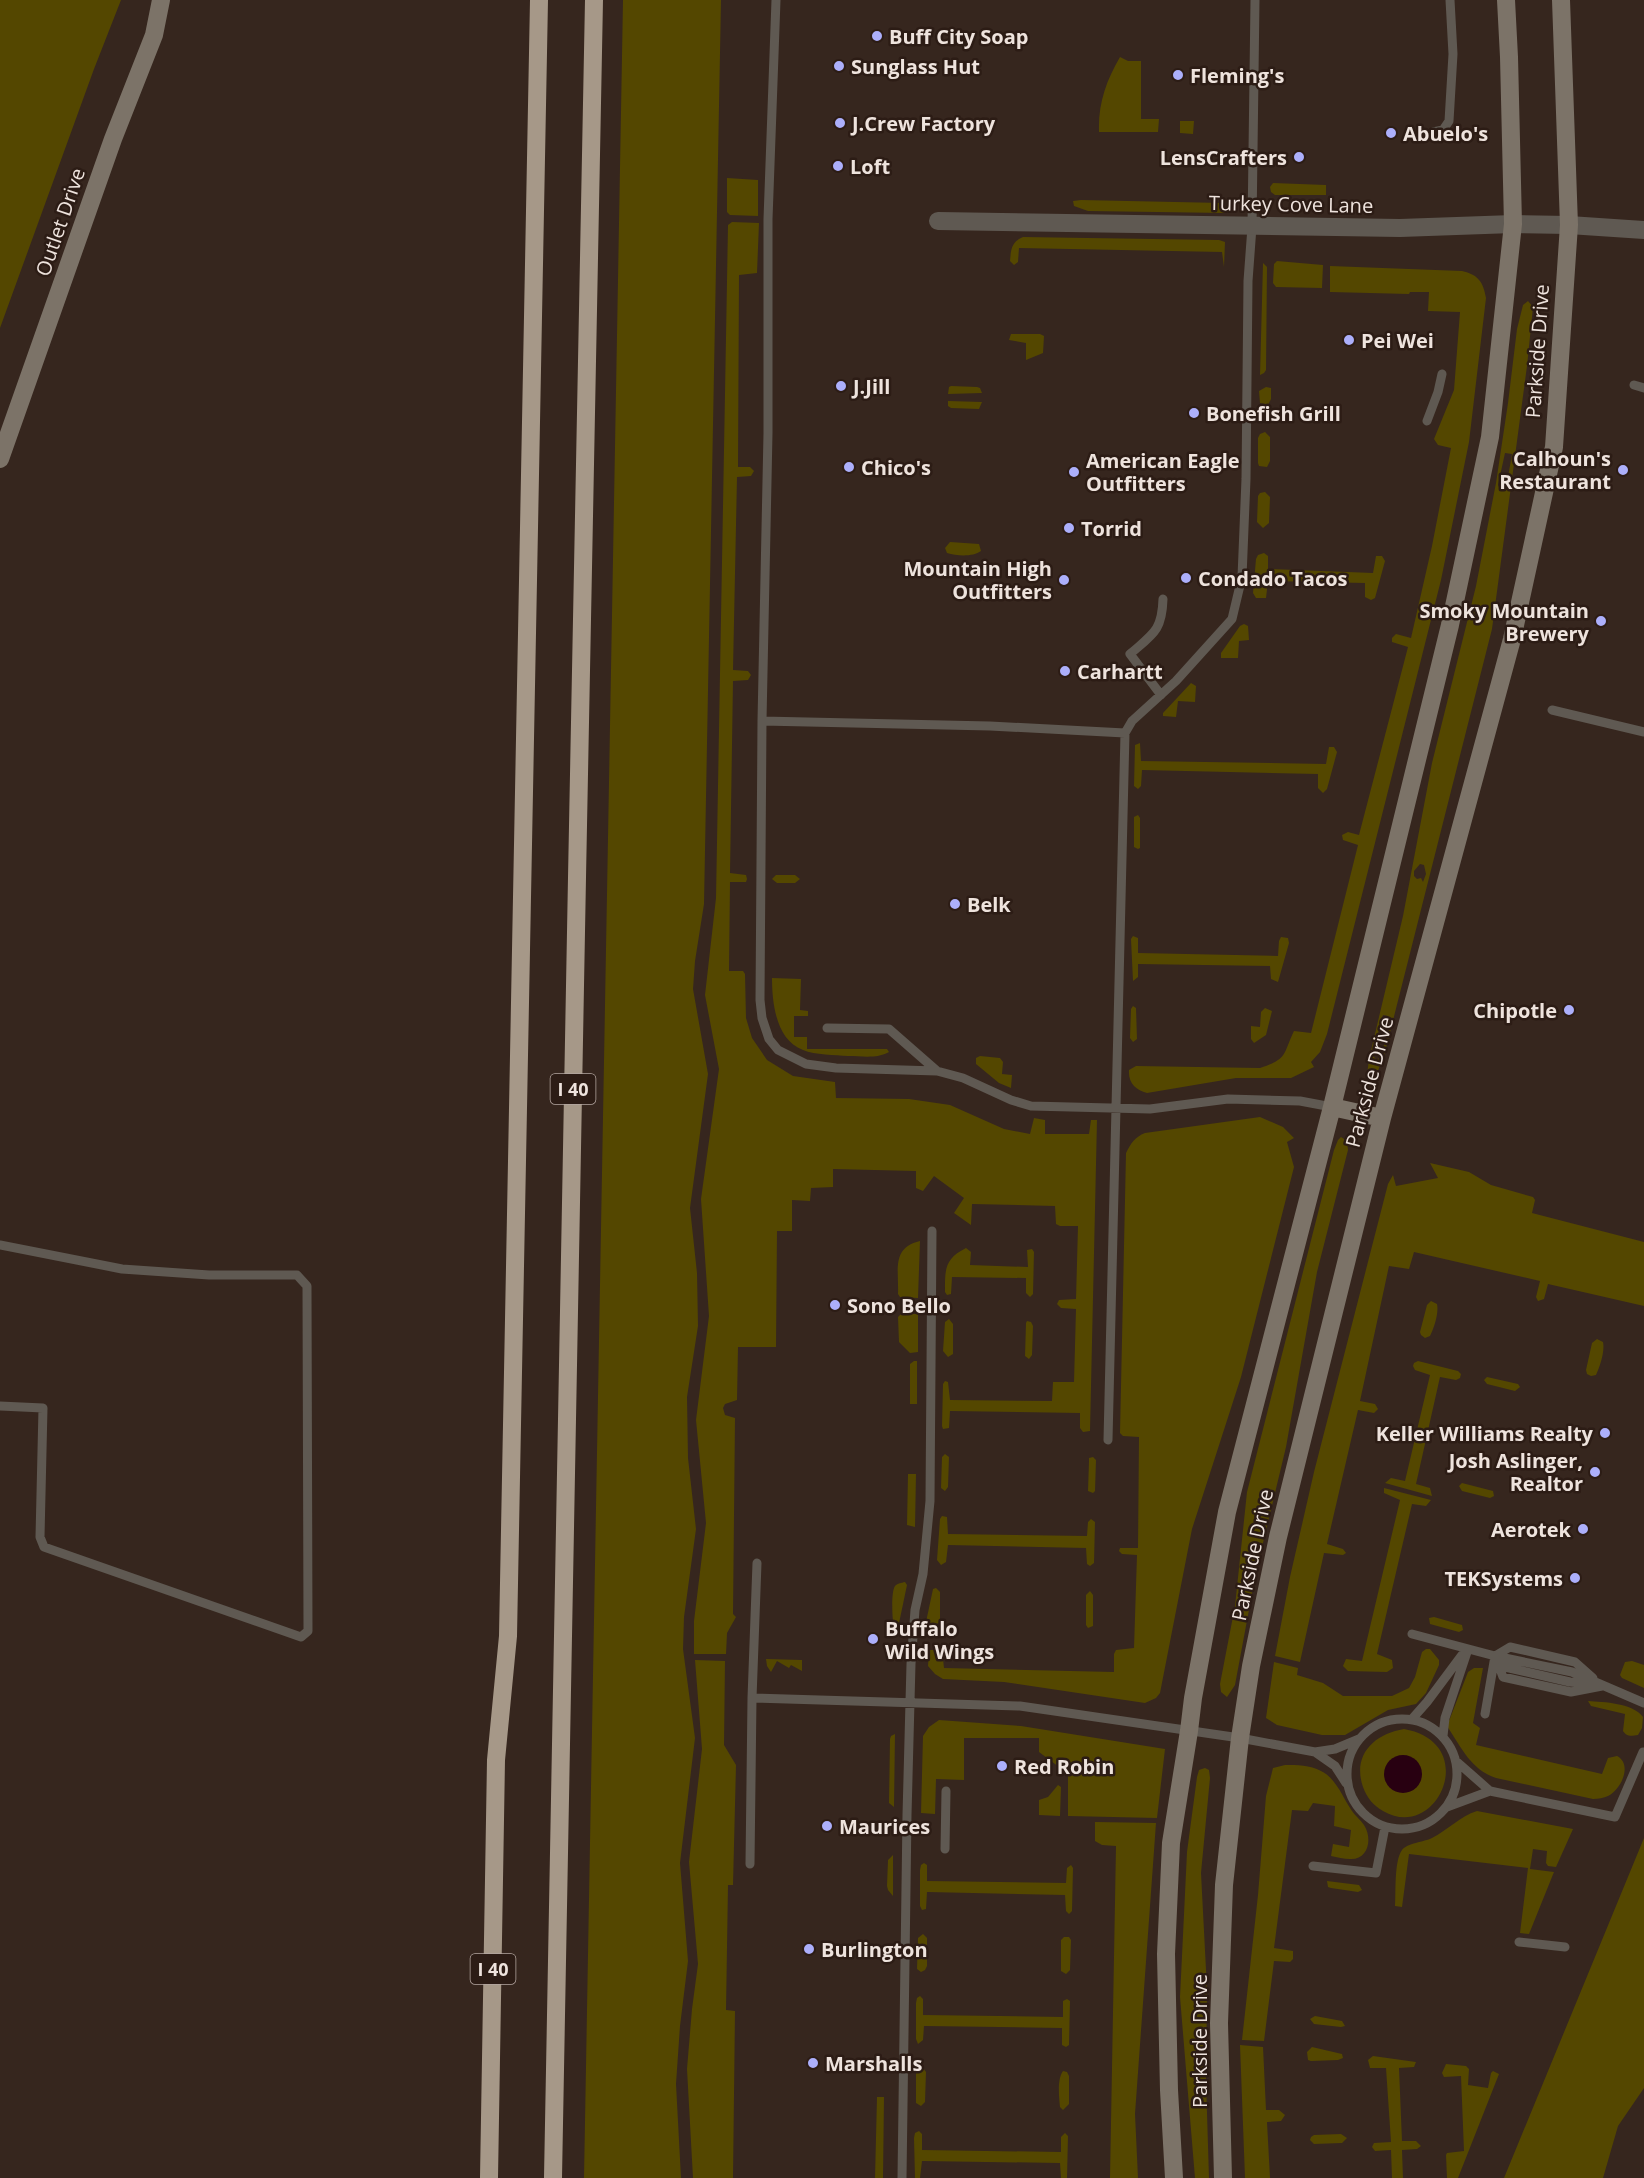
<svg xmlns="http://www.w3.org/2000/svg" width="1644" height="2178" font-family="'Open Sans',sans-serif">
<rect width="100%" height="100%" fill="#36261e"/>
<path fill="#544700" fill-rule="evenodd" d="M0 0H121L94 69 0 328Z
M623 0H721L704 904 695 961 693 989 708 1074 690 1208 697 1273 698 1326 687 1397 688 1458 696 1529 684 1617 683 1649 695 1738 680 1863 688 1961 680 2026 676 2084 681 2178H584Z
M1120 57 1128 61H1141V119H1159L1158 132H1099C1098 104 1106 81 1120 57Z
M1180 121H1194L1193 134 1180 133Z
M727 178 758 180V216L730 215 727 212Z
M1273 183 1326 185V195H1275L1271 192 1270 187Z
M1081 200 1223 203 1225 205V213L1088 211 1074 206 1073 201Z
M732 222 759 223 757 273 739 275 738 467H750L754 471 751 476 737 477 733 670 748 671 751 675 748 680 733 681 730 873 746 875 747 879 746 882H730L729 971H743L745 974 746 1018 752 1038 767 1060 793 1076 835 1082 836 1098 909 1099 950 1105 1004 1129 1030 1134 1034 1118 1045 1120V1134H1089L1091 1120H1097L1090 1431 1083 1432 1080 1428V1413L950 1411 949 1428 943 1429 942 1426 943 1384 945 1381 948 1382 950 1400 1052 1401 1053 1382H1074L1076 1309 1061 1308 1057 1304 1059 1300 1076 1299 1078 1226H1060L1056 1224 1055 1206 972 1204 971 1225 954 1213 964 1198 934 1176 923 1191 916 1188V1171L833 1169V1187L811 1188 810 1201 792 1200V1231H777L776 1347H738L737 1400 725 1404 723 1408 725 1415 735 1418 733 1614 736 1617 727 1633 726 1654H694V1621L706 1523 696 1420 709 1316 701 1199 719 1069 705 995 716 898 728 225Z
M1023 237 1219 240 1225 242 1224 267 1222 252 1019 248 1018 262 1014 265 1010 261C1011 250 1011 242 1023 237Z
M1277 261 1323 265 1322 288 1276 287 1273 283 1274 264Z
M1263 263 1267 267 1266 370 1264 373 1260 375Z
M1330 266 1462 271C1478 275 1483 281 1486 298L1469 442 1441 580 1327 1034 1320 1052 1311 1062 1314 1067 1291 1078H1236L1147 1093C1136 1090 1128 1083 1129 1070L1136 1066 1260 1068C1288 1059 1283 1054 1294 1031L1311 1033 1358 845 1343 840 1342 835 1348 832 1359 835 1408 647 1392 642V638L1396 634 1411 638 1432 546 1451 448 1438 445 1434 439 1454 390 1460 312 1428 311 1429 292H1410L1409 294 1330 292Z
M1528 301 1533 307 1527 366 1492 629 1384 1056 1375 1078 1370 1079 1367 1075 1369 1059 1403 916 1432 763 1476 586 1496 483 1508 403 1517 329 1523 305ZM1505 453 1512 454 1508 477 1504 489H1500L1498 485ZM1420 864 1424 865 1426 874 1423 882 1421 878 1417 879 1414 876V871ZM1383 1015 1388 1016 1390 1022 1381 1056 1377 1060 1372 1055Z
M1011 334H1040L1044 336 1043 353 1026 360V343L1009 340Z
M951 386 977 387 980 388 982 393 948 394 949 387Z
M1266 387 1271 388V399L1268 405 1260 403 1259 391Z
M948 401 982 402 979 409 951 408 948 406Z
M1265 432 1270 437V461L1267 467 1259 466 1258 463V438L1260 434Z
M1265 492 1270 497 1269 523 1263 528 1257 522 1258 496 1260 493Z
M950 542 979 544 981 551C973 557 957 556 947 553L945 548Z
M1264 553 1268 556V569L1373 573 1376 556H1382L1385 561 1375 598 1371 600 1365 597V583L1268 581 1266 598H1256L1253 593 1256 559 1258 555Z
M1244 624 1248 626 1249 640 1239 641 1238 658H1221V653L1240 626Z
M1191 683 1196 686 1195 702 1178 701 1176 717 1163 716V713Z
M1140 743 1141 761 1326 764 1329 747H1334L1337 752 1327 789 1323 793 1318 788V774L1142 770 1141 786 1138 789 1134 786 1135 745Z
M1138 815 1140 818V848L1138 849 1134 847V817Z
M776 875H795L800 879 795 883H777L772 879Z
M1133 936 1138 938V953L1278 956 1279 941 1281 937 1288 938 1289 943 1278 982 1271 979 1270 966 1138 964V977L1133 981 1131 939Z
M772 978 801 979 800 1010 808 1011V1016H794V1037H807V1049H887L889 1052C877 1059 862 1056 848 1056 835 1055 815 1055 803 1050 776 1040 772 1003 772 978Z
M1133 1006 1136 1008 1137 1039 1133 1042 1130 1038 1131 1009Z
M1265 1008 1272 1011 1266 1035 1254 1043 1251 1039V1026L1260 1027 1261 1012Z
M980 1056 1000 1058 1003 1062 1002 1074 1012 1075 1011 1088 999 1083 976 1064V1058Z
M1260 1117 1283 1127 1294 1138 1287 1142 1294 1167 1241 1377 1192 1529 1160 1693 1156 1698 1145 1703 1004 1682 943 1679 935 1674 928 1666 929 1650H942L944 1668 1114 1672V1654L1116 1650 1134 1648 1137 1555 1122 1554 1119 1551 1120 1548H1138L1139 1437 1123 1436 1120 1433 1126 1153C1131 1143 1135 1137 1145 1133Z
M1341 1137 1347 1141 1348 1150 1317 1272 1286 1447 1256 1572 1235 1685 1227 1697 1221 1692 1220 1684 1235 1606 1247 1492 1334 1150 1338 1140Z
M1430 1163 1469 1172 1491 1185 1533 1197 1535 1200 1532 1213 1644 1242V1306L1548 1284 1544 1299 1538 1301 1536 1297 1540 1281 1414 1252 1409 1269 1389 1266 1360 1401 1375 1404 1378 1409 1374 1413 1358 1410 1327 1544 1343 1549 1346 1553 1343 1555 1324 1553 1300 1662 1275 1656 1290 1577 1314 1472 1388 1184 1393 1175 1396 1186 1438 1178Z
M920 1241 918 1298 900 1297 898 1294C899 1270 891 1248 920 1241Z
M966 1248 971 1252 970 1265 1028 1267 1027 1250 1032 1249 1034 1252 1033 1294 1030 1297 1026 1293V1278L952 1277 951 1294 947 1295 945 1292C945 1270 944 1259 966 1248Z
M1431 1301 1437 1304C1439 1313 1434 1328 1430 1336L1425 1338 1421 1335 1420 1332 1427 1305Z
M901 1314H918V1352L910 1353 899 1342 898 1317Z
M949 1319 953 1324V1354L948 1357 943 1351 945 1322Z
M1027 1321 1031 1322 1033 1326 1032 1355 1029 1359 1025 1356 1026 1323Z
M1597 1339 1603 1342C1605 1351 1600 1366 1596 1375L1591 1376 1587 1374 1586 1370 1592 1343Z
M914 1361H917V1404H910V1364Z
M1418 1361 1458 1371 1461 1374 1460 1378 1456 1380 1440 1377 1416 1484 1430 1488 1432 1496 1385 1483 1391 1478 1405 1481 1430 1375 1415 1370 1413 1366 1414 1363Z
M1487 1377 1518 1384 1520 1387 1515 1391 1487 1384 1484 1380Z
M945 1454 949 1457 948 1487 945 1491 941 1488 942 1457Z
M1093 1457 1096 1460 1095 1491 1093 1493 1088 1491 1089 1461V1458Z
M908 1474H916L915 1527 907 1525Z
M1462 1483 1493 1491 1494 1496 1490 1498 1462 1491 1459 1486Z
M1384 1488 1431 1500 1426 1506 1412 1504 1377 1654 1392 1660 1393 1668 1387 1672 1348 1671 1343 1666 1346 1659 1362 1661 1400 1500 1384 1493Z
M942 1516 947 1517 948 1534 1087 1536 1088 1522 1091 1519 1095 1522 1094 1563 1090 1566 1087 1564 1086 1548 948 1545 946 1562 941 1565 937 1560 940 1519Z
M905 1582 907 1585 898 1628 894 1627C892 1620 891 1591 895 1586 898 1583 901 1583 905 1582Z
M936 1588 940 1592V1621L934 1627 928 1626 926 1622 933 1589Z
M1090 1591 1093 1595V1626L1088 1628 1086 1625V1595Z
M1434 1617 1462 1625 1463 1630 1459 1632 1430 1624 1429 1618Z
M1426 1649H1430L1439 1660V1665L1426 1693 1416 1704 1388 1710 1345 1735H1322L1277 1725 1266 1718 1274 1662 1298 1668 1297 1675 1323 1683 1343 1696H1392L1409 1688 1415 1677 1422 1652Z
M766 1659 802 1660V1671L791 1665 789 1668 777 1661 771 1672 767 1666Z
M695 1660 725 1661 724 1745 736 1765 733 1885H728L726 2010 735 2011 733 2178H693L687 2069 692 2009 698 1964 689 1862 702 1749Z
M1632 1661 1644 1665V1688L1622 1678 1620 1675 1625 1662Z
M1474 1668H1483L1473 1723 1480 1728 1476 1745 1602 1774 1608 1758 1617 1756C1633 1764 1621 1790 1608 1796 1604 1798 1598 1799 1593 1799L1496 1778C1471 1770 1461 1747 1447 1726L1468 1672Z
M1588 1701C1604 1702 1633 1703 1643 1717L1642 1728 1638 1735C1631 1736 1627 1737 1623 1731L1625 1714 1591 1706Z
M939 1720 1021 1726 1165 1749 1157 1818 1068 1816V1765L1059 1767 1039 1752V1738H964V1780L936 1779 935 1814 921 1813 923 1736 929 1727Z
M1404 1729C1482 1743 1437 1843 1383 1811 1373 1805 1367 1798 1363 1787 1352 1755 1374 1734 1404 1729Z
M895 1734 894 1807 889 1803 890 1739 891 1736Z
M1285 1765C1297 1765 1310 1765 1321 1771 1336 1778 1343 1798 1352 1811 1355 1816 1361 1820 1364 1825 1373 1839 1368 1860 1350 1859 1344 1859 1337 1857 1331 1856L1333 1844 1349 1847 1351 1830 1334 1826 1335 1806 1313 1803 1308 1811 1292 1810 1274 1948 1293 1951V1959L1290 1962 1274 1961 1264 2041 1242 2040 1258 1895 1266 1796 1273 1768Z
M1205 1768 1209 1770 1210 1778 1201 1873 1207 1989 1206 2080 1209 2178H1195L1180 1997 1187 1852 1197 1777 1199 1770Z
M1058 1785 1061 1787 1060 1816 1039 1815V1800L1048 1797Z
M1477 1811 1573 1829 1556 1867 1548 1866 1546 1863 1547 1851 1533 1849 1530 1869 1554 1872 1529 1934 1520 1933 1528 1868 1409 1854 1402 1907 1395 1906C1396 1892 1394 1861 1402 1850 1407 1843 1424 1842 1432 1838 1448 1830 1460 1816 1477 1811Z
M1095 1822 1156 1823 1135 2114 1138 2178H1110L1116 1846 1102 1845 1095 1841Z
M1644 1838V2088L1618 2126 1603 2178H1504Z
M893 1855V1896L888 1890 887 1886 888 1860Z
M924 1863 927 1865V1881L1066 1883 1067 1868 1071 1865 1073 1868 1072 1911 1069 1914 1066 1911 1065 1895 927 1892 926 1909 922 1910 920 1906V1870L921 1865Z
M1327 1881 1359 1885 1362 1890 1358 1892 1331 1888 1328 1887Z
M923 1934 927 1938V1966L925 1970 921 1972 917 1969 918 1938Z
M1064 1937H1069L1071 1940 1070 1970 1066 1974 1061 1971V1940Z
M920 1996 923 1999V2015L1063 2017V2001L1067 1999 1070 2001 1069 2045 1066 2047 1062 2045V2028L924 2026 923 2040 918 2044 916 2039V2003L917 1998Z
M1315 2016 1342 2021 1345 2026 1341 2027 1314 2024 1310 2019Z
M1240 2045 1263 2047 1266 2110H1279L1285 2115 1281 2121 1267 2122 1270 2178H1245Z
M1312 2047 1342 2054 1343 2058 1338 2060 1311 2061 1308 2060 1307 2052Z
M1373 2056 1416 2062 1414 2067 1399 2068 1402 2141H1416L1421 2146 1417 2149 1402 2150 1403 2178H1392L1391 2150 1375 2151 1372 2147 1374 2143 1391 2142 1386 2068H1370L1368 2060Z
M1446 2064 1466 2066 1469 2069 1468 2085 1488 2088 1491 2073 1493 2071 1499 2074 1458 2178H1447L1446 2155 1447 2153 1464 2151 1461 2076 1444 2077 1442 2073Z
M923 2068 926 2072 925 2102 921 2106 916 2103V2072L918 2069Z
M1063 2071 1067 2072 1069 2076V2104L1063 2110 1060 2107C1059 2097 1057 2079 1063 2071Z
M877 2097H884L883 2178H875Z
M919 2131 922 2134V2150L1061 2152V2137L1065 2133 1068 2136 1067 2178H1061L1060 2163 922 2161 920 2178H915L914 2138 915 2133Z
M1341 2134 1347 2138 1342 2143 1314 2144 1310 2140 1311 2137 1314 2135Z"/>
<path fill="#280011" d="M1384 1774a19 19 0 1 1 38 0a19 19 0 1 1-38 0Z"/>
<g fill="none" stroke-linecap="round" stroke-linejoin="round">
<path stroke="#5f5952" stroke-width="9" d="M776 0 768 219V433L762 721 760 1000 762 1018 769 1039 778 1050 806 1064 836 1068 937 1071 963 1078 1011 1100 1031 1106 1150 1109 1228 1099 1300 1101 1332 1107
M1433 132 1443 130 1449 121 1453 54 1450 0
M1634 385 1644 388
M1427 421 1438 392 1442 374
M1161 695 1130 654C1153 634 1162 631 1163 599
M1552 710 1644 732
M762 721 990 726 1125 733
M827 1028 889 1029 937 1071
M0 1245 122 1269 209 1275H297L307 1286 308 1631 301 1637 44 1547 40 1537 43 1408 0 1406
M1108 1440 1125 733 1132 721 1176 681 1232 619 1242 577 1246 479 1248 281 1252 227 1255 0
M1412 1634 1495 1656 1572 1672 1644 1703
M1496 1658 1503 1677 1571 1692 1602 1686
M1499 1660 1505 1667 1570 1682 1591 1684
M752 1698 757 1563
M1485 1714 1495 1656 1510 1647 1575 1662 1593 1678
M1347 1774a55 55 0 1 1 110 0a55 55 0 1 1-110 0Z
M1412 1719 1427 1702 1462 1655
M1443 1736 1445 1718 1468 1649
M1315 1752 1335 1766 1346 1783
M1456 1761 1490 1791 1615 1817 1643 1752
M1447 1807 1490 1791
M945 1849 946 1791
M750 1864 752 1698 1020 1706 1240 1738 1315 1752 1335 1749 1359 1739
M1313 1866 1376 1873 1385 1827
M1519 1942 1565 1947
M902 2178 907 1815 911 1664 915 1610 923 1574 930 1501 932 1231"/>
<path stroke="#5f5952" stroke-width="18" d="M938 221 1400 228 1513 224 1569 225 1644 230"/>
<path stroke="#7c7368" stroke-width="18" d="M0 459 113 139 154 35 161 0
M1332 1107 1382 1118
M1174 2178 1169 2090 1166 1954 1171 1843 1189 1731 1193 1698 1227 1512 1332 1107 1450 625 1490 437 1513 224 1509 57 1506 0
M1223 2178 1219 2023 1224 1885 1240 1738 1251 1666 1278 1537 1382 1118 1512 639 1554 447 1569 225 1561 0"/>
<path stroke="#a69888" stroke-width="18" d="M489 2178 496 1760 508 1636 539 0
M553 2178C564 1452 581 726 594 0"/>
</g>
<g fill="#acaffb" stroke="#2c1c15" stroke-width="2">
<circle cx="877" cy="36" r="6"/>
<circle cx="839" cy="66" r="6"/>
<circle cx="1178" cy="75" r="6"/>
<circle cx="840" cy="123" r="6"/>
<circle cx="1391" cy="133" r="6"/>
<circle cx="1299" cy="157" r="6"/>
<circle cx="838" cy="166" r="6"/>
<circle cx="1349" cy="340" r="6"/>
<circle cx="841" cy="386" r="6"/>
<circle cx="1194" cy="413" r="6"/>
<circle cx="849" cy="467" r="6"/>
<circle cx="1623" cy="470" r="6"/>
<circle cx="1074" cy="472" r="6"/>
<circle cx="1069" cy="528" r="6"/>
<circle cx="1186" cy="578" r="6"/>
<circle cx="1064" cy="580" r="6"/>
<circle cx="1601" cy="621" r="6"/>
<circle cx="1065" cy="671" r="6"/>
<circle cx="955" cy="904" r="6"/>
<circle cx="1569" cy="1010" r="6"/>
<circle cx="835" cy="1305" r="6"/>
<circle cx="1605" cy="1433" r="6"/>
<circle cx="1595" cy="1472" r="6"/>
<circle cx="1583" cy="1529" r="6"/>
<circle cx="1575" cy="1578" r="6"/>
<circle cx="873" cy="1639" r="6"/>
<circle cx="1002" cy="1766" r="6"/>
<circle cx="827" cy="1826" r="6"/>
<circle cx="809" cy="1949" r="6"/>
<circle cx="813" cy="2063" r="6"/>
</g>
<g text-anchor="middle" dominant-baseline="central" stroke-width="5" stroke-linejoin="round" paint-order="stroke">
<g fill="#2c1c15" stroke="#b4a7a1" stroke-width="1.5">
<rect x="550.5" y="1074" width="45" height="30" rx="4.5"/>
<rect x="470.5" y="1954" width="45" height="30" rx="4.5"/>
</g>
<g font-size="18" font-weight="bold" fill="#eee3dd">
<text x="573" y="1089">I 40</text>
<text x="493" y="1969">I 40</text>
</g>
<g font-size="20" font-weight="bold" fill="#eee3dd" stroke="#2c1c15" text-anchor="start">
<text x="889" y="36">Buff City Soap</text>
<text x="851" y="66">Sunglass Hut</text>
<text x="1190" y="75">Fleming's</text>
<text x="852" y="123">J.Crew Factory</text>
<text x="1403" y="133">Abuelo's</text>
<text x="1287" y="157" text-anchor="end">LensCrafters</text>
<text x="850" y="166">Loft</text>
<text x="1361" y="340">Pei Wei</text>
<text x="853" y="386">J.Jill</text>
<text x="1206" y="413">Bonefish Grill</text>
<text x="1611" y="458" text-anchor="end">Calhoun's<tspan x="1611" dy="23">Restaurant</tspan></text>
<text x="1086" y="460">American Eagle<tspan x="1086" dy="23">Outfitters</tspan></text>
<text x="861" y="467">Chico's</text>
<text x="1081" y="528">Torrid</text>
<text x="1052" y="568" text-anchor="end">Mountain High<tspan x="1052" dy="23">Outfitters</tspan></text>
<text x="1198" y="578">Condado Tacos</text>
<text x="1589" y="610" text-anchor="end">Smoky Mountain<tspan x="1589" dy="23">Brewery</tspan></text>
<text x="1077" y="671">Carhartt</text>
<text x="967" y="904">Belk</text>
<text x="1557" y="1010" text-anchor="end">Chipotle</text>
<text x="847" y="1305">Sono Bello</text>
<text x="1593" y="1433" text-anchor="end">Keller Williams Realty</text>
<text x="1583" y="1460" text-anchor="end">Josh Aslinger,<tspan x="1583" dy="23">Realtor</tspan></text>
<text x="1571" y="1529" text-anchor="end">Aerotek</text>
<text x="1563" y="1578" text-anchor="end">TEKSystems</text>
<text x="885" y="1628">Buffalo<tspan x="885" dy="23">Wild Wings</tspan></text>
<text x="1014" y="1766">Red Robin</text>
<text x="839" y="1826">Maurices</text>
<text x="821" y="1949">Burlington</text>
<text x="825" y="2063">Marshalls</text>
</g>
<g font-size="20" fill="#eee3dd" stroke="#2c1c15">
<text transform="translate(1291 204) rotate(1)">Turkey Cove Lane</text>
<text transform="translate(60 222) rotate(-71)">Outlet Drive</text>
<text transform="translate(1537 351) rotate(-86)">Parkside Drive</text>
<text transform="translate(1369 1082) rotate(-75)">Parkside Drive</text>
<text transform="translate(1252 1555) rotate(-78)">Parkside Drive</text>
<text transform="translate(1199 2041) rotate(-90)">Parkside Drive</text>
</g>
</g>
</svg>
